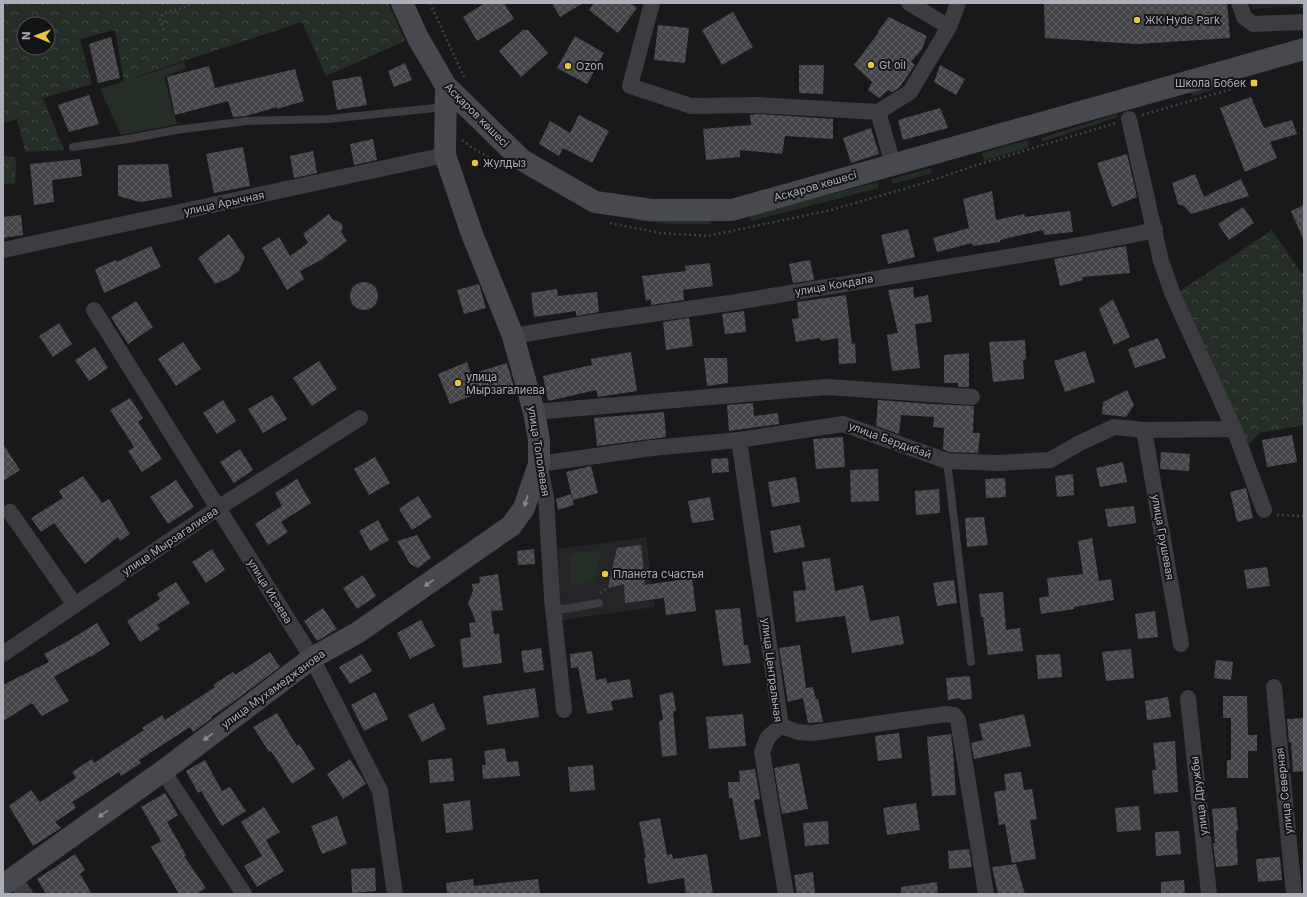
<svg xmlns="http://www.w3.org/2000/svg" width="1307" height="897" font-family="Inter,sans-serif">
<defs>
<pattern id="forest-crowns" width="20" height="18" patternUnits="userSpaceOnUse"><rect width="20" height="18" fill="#252d27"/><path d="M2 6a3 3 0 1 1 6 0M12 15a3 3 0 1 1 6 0" fill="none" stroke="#424944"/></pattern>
<pattern id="building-cross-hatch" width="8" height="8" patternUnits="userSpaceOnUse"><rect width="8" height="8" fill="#46464a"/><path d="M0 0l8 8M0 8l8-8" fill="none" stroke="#5e5e62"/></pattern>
</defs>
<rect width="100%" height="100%" fill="#19191b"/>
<path fill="#252528" d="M1250 3H1304V9L1293 6 1252 9Z
M646 537 655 607 562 620 557 549Z"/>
<path fill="#252d27" d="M184 62 186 68 164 77 177 124 121 135 100 89Z
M1238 78 1239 82 1192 96 1191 92Z
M1117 114 1118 117 1042 142 1041 138Z
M1028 140 1029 147 984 161 982 153Z
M931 168 932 173 893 184 891 179Z
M878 182 879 188 751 221 749 215Z
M634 214 712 219 711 224H671L634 220Z
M601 549V557L597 566 596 582 571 585V557L572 554Z"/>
<path fill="url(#forest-crowns)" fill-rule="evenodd" d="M3 3H388L405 41 326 76 302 22 144 74 124 82 115 30 80 39 92 84 43 98 64 150 25 152 17 119 3 123ZM24 24H48V48H24Z
M3 155 16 158 15 184 3 183Z
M1272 230 1302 274 1304 275V425L1260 433 1247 446 1177 293Z"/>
<path fill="url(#building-cross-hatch)" d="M485 3H504L514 19 477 41 463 17Z
M552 3H583L560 17Z
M594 3H631L637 8 618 33 589 10Z
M1044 3H1227L1230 38 1137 44 1045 38Z
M733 12 753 47 722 65 702 30Z
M889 17 927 36 922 49 911 62 915 65 899 88 892 92 888 90 879 98 868 90 872 82 854 65 879 32 878 31Z
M658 25 689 28 685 63 654 60Z
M523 30H528L548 53 521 77 499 51Z
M575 36 604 53 587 84 557 68Z
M111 37 120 78 98 83 89 44Z
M405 63 412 80 394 87 388 71Z
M799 65H824L823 94 799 93Z
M940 65 965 79 956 95 934 82Z
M209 66 215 88 295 69 304 101 277 109V107L246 116 233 117 228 101 175 115 167 77Z
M361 76 367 105 337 110 332 81Z
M89 95 99 124 69 132 58 105Z
M1251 97 1264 128 1292 120 1297 134 1270 142 1277 158 1245 172 1220 108Z
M940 108 948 128 903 140 898 120Z
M759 114 833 119V139L785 136 782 154 740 150V157L706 160 703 129 751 125 750 115Z
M579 115 609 131 592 163 563 148 559 156 539 144 550 121 570 133Z
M871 128 879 154 851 163 843 138Z
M373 139 377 160 354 165 350 144Z
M243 147 250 186 214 193 206 154Z
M313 151 317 173 294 178 290 156Z
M1127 154 1137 197 1112 207 1097 163Z
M80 159 82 176 52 180 54 202 34 205 30 164Z
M168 164 172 197 140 202 118 196V165Z
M1195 174 1204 197 1241 179 1249 196 1191 214 1184 206 1178 204 1172 183Z
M992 191 996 220 1024 214 1025 217 1070 211 1073 232 1044 235 1043 230 1000 240V242L973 246 972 243 937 252 933 238 969 228 963 199Z
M1304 205V241L1291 211Z
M1243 207 1254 223 1229 240 1218 224Z
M329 214 333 220 338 221 342 224 343 228 341 232 347 241 321 260 300 271 304 279 287 290 262 248 279 237 290 256 308 243 303 234Z
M21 215 23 235 3 238V217Z
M908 229 915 257 888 264 881 235Z
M229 234 245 257 239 271 229 278 215 284 198 258Z
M151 246 161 267 104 293 95 269 116 260 117 262Z
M1126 246 1130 273 1082 277 1083 280 1060 286 1054 259Z
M810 260 814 280 793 283 789 264Z
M710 263 713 286 683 290 684 300 651 305V299L646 301 642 276 686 271 685 266Z
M350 296a14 14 0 1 1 28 0a14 14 0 1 1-28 0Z
M479 284 486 308 464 314 457 290Z
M913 287 914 298 928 295 932 322 915 324 920 368 892 371 887 335 898 333 888 290Z
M557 289 558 296 597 292 599 312 576 316V311L534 317 531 293Z
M846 295 852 344 855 343 856 363 839 364 838 338 822 341 819 338 796 342 792 319 799 318 797 302Z
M1113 299 1130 337 1114 345 1099 309Z
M136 301 153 327 128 344 111 317Z
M744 311 746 332 725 334 722 314Z
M689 318 693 346 666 350 663 322Z
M59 323 72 344 53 357 39 336Z
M1158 338 1166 358 1135 368 1128 349Z
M1025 340 1026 359 1023 360 1024 379 993 382 989 342Z
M183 342 201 369 176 386 158 359Z
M95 347 108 368 89 381 75 360Z
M1085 351 1095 382 1065 392 1054 361Z
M631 352 637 391 598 397 596 390 548 401 543 376 592 365 591 359Z
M969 353V387H958V383H944V355Z
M704 358H727L728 383 707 386Z
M319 361 337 389 312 406 293 378Z
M467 362 471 374 507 363 514 387 492 394 490 389 450 404 438 374Z
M1127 390 1134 405 1126 417 1102 414 1103 402Z
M272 395 287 419 263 433 248 409Z
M130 398 143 418 138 422 162 459 142 472 128 451 134 447 110 410Z
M223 400 236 421 217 434 203 413Z
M878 400 931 404 974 406 973 433H980L978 453 949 452 943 449 944 428 933 427 934 417 901 415 899 434 876 426Z
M753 403 754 416 778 413 779 424 729 431 727 405Z
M664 412 666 437 597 446 594 418Z
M1292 435 1297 462 1267 467 1262 440Z
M843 437 845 467 816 469 813 439Z
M3 444 20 470 3 481Z
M240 449 253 470 234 483 220 462Z
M1161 452 1190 454 1189 471 1160 469Z
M375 457 390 483 369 495 354 469Z
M728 458 729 472 712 473 711 459Z
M1123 462 1127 482 1100 487 1096 468Z
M591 466 598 493 573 500 566 472Z
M878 469 879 501 851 502 850 470Z
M1073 474 1074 495 1057 497 1055 476Z
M83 476 102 503 109 499 130 534 120 541 118 537 85 564 54 523 41 532 31 518 63 498 59 491Z
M796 477 800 502 772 507 768 482Z
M1005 478 1006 497 986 498 985 479Z
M297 479 311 503 281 522 288 532 268 545 255 524 282 506 275 493Z
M176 480 194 507 168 524 150 497Z
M1246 488 1253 518 1237 522 1230 492Z
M939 489 940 513 916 515 915 491Z
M571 494 574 505 558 510 556 499Z
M418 496 432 517 412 530 399 509Z
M710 497 714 520 692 523 688 501Z
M1134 506 1136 523 1108 527 1105 509Z
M984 517 988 545 967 547 965 518Z
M378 520 389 540 370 551 359 531Z
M800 525 805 547 774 553 770 531Z
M417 535 431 558 418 568 410 564 397 541Z
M1092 538 1099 581 1111 579 1114 600 1074 607V609L1041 614 1039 598 1049 596 1047 578 1083 574 1078 541Z
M641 545 645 585 692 578 696 611 666 615 664 598 625 603 624 584 608 588 617 548Z
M212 549 225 570 206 583 192 562Z
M534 549 535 564 518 565 517 551Z
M830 558 835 591 863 585 870 621 899 616 904 644 852 653 845 616 796 622 793 591 806 590 802 562Z
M1267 567 1270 586 1247 589 1244 570Z
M498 574 503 610 491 611 494 634H499L502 663 463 668 460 639 471 637 469 623 476 622 468 603 473 591 472 584 480 583 479 577Z
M363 575 376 596 357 609 343 588Z
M954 580 957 603 937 606 933 583Z
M176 582 190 603 157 625 160 629 140 642 127 621 160 599 157 594Z
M1003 592 1006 630 1020 628 1023 651 988 655 983 617H981L979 594Z
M323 608 337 629 317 641 304 621Z
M740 608 744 645H748L751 663 723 666 715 610Z
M1155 611 1158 637 1138 639 1135 614Z
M421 620 435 646 410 659 397 633Z
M97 623 110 644 91 657 90 656 54 677 69 701 42 716 32 703 3 721V685L49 662 44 654 68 641Z
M800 645 806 688 813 687 816 699H818L823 722 808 723 803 698 788 702 779 648Z
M541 648 544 670 524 673 521 651Z
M1131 649 1134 678 1106 681 1102 652Z
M592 651 596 680 606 678 607 683 630 679 633 697 611 701 613 710 587 714 578 667 571 668 570 654Z
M270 652 280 667 233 702 211 717 212 718 193 732 190 727 139 760 141 763 121 776 119 772 72 802 76 808 55 822 61 828 33 846 9 806 31 790 40 802 76 778 72 772 92 759 94 763 144 730 142 728 162 715 165 720 215 687 213 685 233 672 235 675Z
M362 654 372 671 350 684 339 667Z
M1060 654 1062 677 1038 679 1036 655Z
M1216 660 1233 662 1231 680 1214 678Z
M970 676 972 699 961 700 960 698 948 700 946 678Z
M535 688 539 717 487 725 483 696Z
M375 692 388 719 364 731 351 705Z
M673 692 676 711H673L677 755 662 757 659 721 663 720 659 695Z
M1223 696H1247L1248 735H1257V751H1248V778H1227V760H1231V718H1223Z
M1168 697 1171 717 1147 720 1145 701Z
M433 703 446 729 422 742 408 715Z
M277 713 297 746 299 744 315 769 292 784 271 751 269 752 253 727Z
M743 714 746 746 709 749 706 717Z
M1024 714 1031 746 974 759 971 743 983 740 979 724Z
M1304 718V771L1293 772 1291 742H1289L1287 719Z
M899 733 902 758 878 761 875 736Z
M951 734 953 750 956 795 932 796 927 737Z
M1175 741 1178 792 1154 794 1152 770H1156L1153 743Z
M505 748 507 762 518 761 520 776 483 779 482 765H486L484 751Z
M452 758 454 781 430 783 428 760Z
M350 759 366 784 343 799 327 774Z
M205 760 222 791 230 787 246 811 222 826 201 791 198 793 186 771Z
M799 763 808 809 782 814 774 768Z
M593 765 595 790 570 792 568 767Z
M755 769 760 799 754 800 761 836 740 840 732 798H729L728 782H740L739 771Z
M1021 772 1024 790 1032 789 1037 819 1030 820 1036 859 1012 863 1005 824 999 825 994 792 1006 790 1004 774Z
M165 793 178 815 167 822 186 855 184 856 206 888 196 894H179L151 847 161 841 141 807Z
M470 800 473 830 446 833 443 804Z
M916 803 920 830 887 835 883 808Z
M1139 806 1141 830 1117 832 1115 808Z
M264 807 280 832 266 840 284 871 257 887 244 866 262 856 241 822Z
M1236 807 1238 830 1236 831 1238 865 1216 867 1213 843H1215L1212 809Z
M337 816 347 844 322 854 311 826Z
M660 818 667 855 672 854 673 859 707 854 713 894H686L684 878 648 884 644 858H646L639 822Z
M828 821 829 844 805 846 803 823Z
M1179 831 1181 854 1156 856 1155 832Z
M969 849 972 867 949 869 948 851Z
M75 854 85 870 80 874 92 894H46L37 879Z
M1280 857 1282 880 1258 882 1256 859Z
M1016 864 1025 894H998L992 867Z
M375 868 376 891 352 893 351 869Z
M813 872 815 894H797L794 875Z
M473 879 474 886 538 879 540 894H447L446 883Z
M1184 880 1185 894H1161V882Z
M937 882 938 894H901V887Z"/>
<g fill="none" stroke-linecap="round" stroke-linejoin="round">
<path stroke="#404146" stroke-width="2.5" stroke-dasharray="2 3" stroke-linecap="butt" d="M430 3 464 77
M164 30 160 19 162 14 197 3
M1142 115 1232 89
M462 140 471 147 497 162
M610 223 660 233 708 236 831 210 924 183 980 164 1116 123
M1277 515 1304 516
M600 593 608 588"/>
<path stroke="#3c3c41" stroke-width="8" d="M73 147 128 139 176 130 247 121 328 119 445 107
M947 461 971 662
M553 611 599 603"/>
<path stroke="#3c3c41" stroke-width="16" d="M652 3 630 86 691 106 759 105 878 112 910 92 949 27 958 3
M909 3 949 27
M1239 3 1244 17 1253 24 1304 22
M878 112 893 164
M1129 119 1161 261 1173 295 1234 429 1264 510
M3 250 445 155
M94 310 312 658 380 791 395 894
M513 336 596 322 730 303 1080 245 1142 233 1155 229
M534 412 827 387 972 397
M1144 430 1181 644
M739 440 781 726 768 737 762 752 786 894
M10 512 75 605
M3 654 218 508 360 418
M1274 687 1294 894
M1188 698 1209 894
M564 710 552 598 546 497 539 464 652 448 739 440 843 424 947 461 999 463 1050 460 1080 443 1114 427 1144 430 1234 429
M781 726 798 732 812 733 946 714 954 715 958 720 986 894
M163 771 244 894
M13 878 25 894"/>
<path stroke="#48494f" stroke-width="22" d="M402 3 418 38 446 86 522 160 595 202 652 210H732L1304 49
M3 885 163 771 312 658 357 633 511 526 524 508 539 464V440L534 412 513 336 472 234 445 155 446 86"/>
</g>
<defs><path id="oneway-solid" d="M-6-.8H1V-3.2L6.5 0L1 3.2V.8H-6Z"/></defs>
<g fill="#898b94">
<use href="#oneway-solid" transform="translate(526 501) rotate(108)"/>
<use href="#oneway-solid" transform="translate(429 583) rotate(145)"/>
<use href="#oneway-solid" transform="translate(208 737) rotate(143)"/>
<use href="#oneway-solid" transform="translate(103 814) rotate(144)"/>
</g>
<g fill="#e8c543" stroke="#141416" stroke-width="1.5">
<circle cx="1137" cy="20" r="4"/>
<circle cx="871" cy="65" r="4"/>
<circle cx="568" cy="66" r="4"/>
<rect x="1250" y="79" width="8" height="8" rx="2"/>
<circle cx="475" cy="163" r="4"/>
<circle cx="458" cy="383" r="4"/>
<circle cx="605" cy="574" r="4"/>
</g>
<g text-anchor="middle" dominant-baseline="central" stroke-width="4" stroke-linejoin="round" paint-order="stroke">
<g font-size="11" fill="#acaeb9" stroke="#141416" text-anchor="start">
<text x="1145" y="20">ЖК Hyde Park</text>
<text x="879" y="65">Gt oil</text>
<text x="576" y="66">Ozon</text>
<text x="1246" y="83" text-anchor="end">Школа Бобек</text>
<text x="483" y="163">Жулдыз</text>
<text x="466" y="377">улица<tspan x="466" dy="13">Мырзагалиева</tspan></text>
<text x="613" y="574">Планета счастья</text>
</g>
<g font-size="11" fill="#acaeb9" stroke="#141416">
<text transform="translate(477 115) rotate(45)">Асқаров көшесі</text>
<text transform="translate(815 186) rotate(-16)">Асқаров көшесі</text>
<text transform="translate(224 203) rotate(-12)">улица Арычная</text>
<text transform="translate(834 285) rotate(-10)">улица Кокдала</text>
<text transform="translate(890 440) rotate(20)">улица Бердибай</text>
<text transform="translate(539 451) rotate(81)">улица Тополевая</text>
<text transform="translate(1163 537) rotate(80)">улица Грушевая</text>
<text transform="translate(170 541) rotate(-34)">улица Мырзагалиева</text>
<text transform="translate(270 591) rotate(58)">улица Исаева</text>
<text transform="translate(772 670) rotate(83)">улица Центральная</text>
<text transform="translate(273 689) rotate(-36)">улица Мухамеджанова</text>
<text transform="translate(1284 791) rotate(-96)">улица Северная</text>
<text transform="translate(1199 796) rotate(-97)">улица Дружбы</text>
</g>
</g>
<rect width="1307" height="897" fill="none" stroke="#acaeb9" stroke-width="8"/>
<g transform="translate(36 36) rotate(271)"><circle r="19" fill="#141416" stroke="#515257"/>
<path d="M0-3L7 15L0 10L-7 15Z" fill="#e8c543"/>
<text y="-6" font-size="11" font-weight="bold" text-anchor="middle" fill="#acaeb9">N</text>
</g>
</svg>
